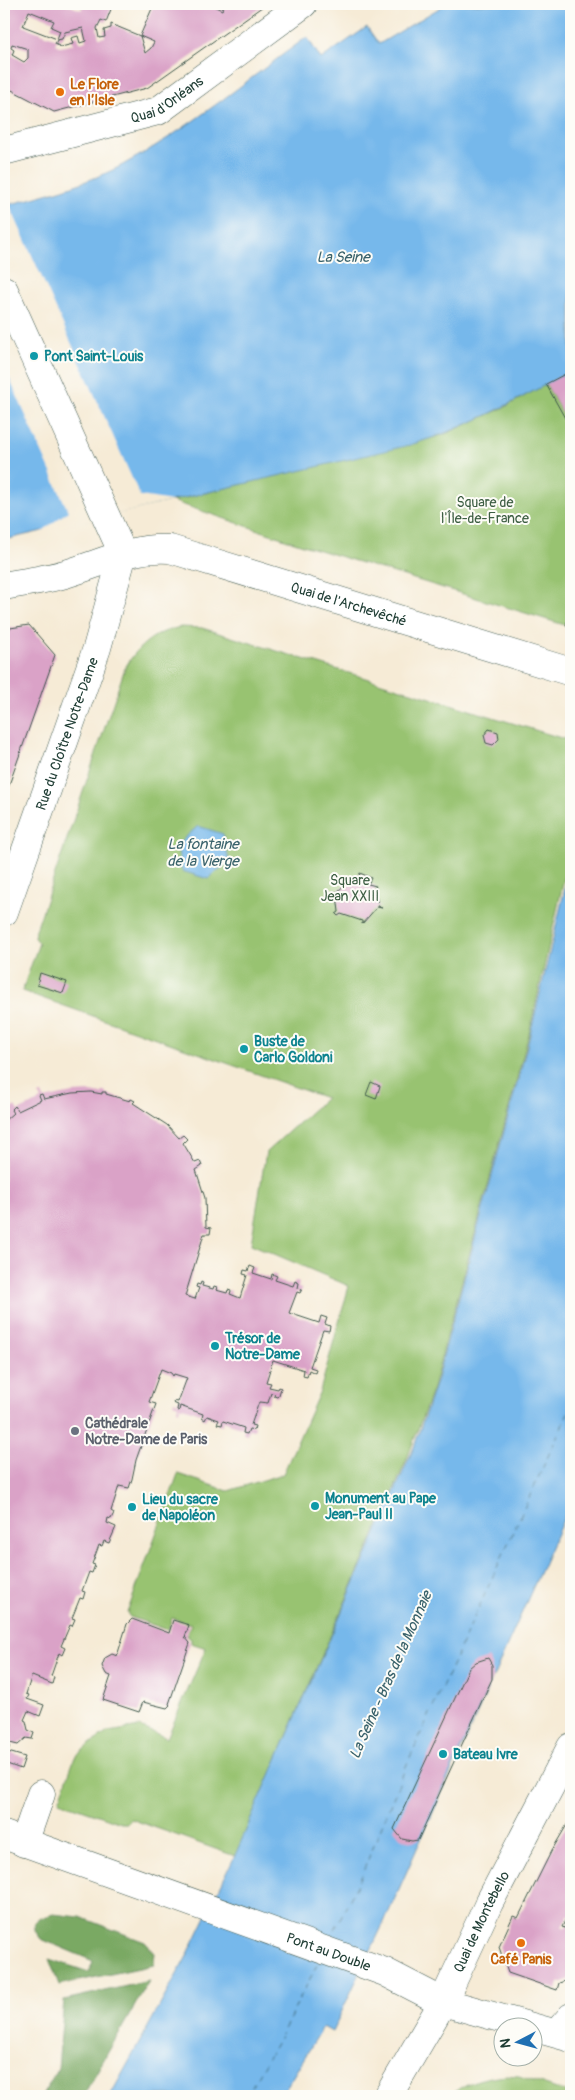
<svg xmlns="http://www.w3.org/2000/svg" width="575" height="2100" font-family="Pangolin,sans-serif">
<rect width="100%" height="100%" fill="#fdfcf7"/>
<filter id="ink" filterUnits="userSpaceOnUse"><feTurbulence type="fractalNoise" baseFrequency=".02" numOctaves="2"/><feDisplacementMap in="SourceGraphic" scale="10" xChannelSelector="R" yChannelSelector="G"/><feConvolveMatrix kernelMatrix="1 2 1 2 8 2 1 2 1" color-interpolation-filters="sRGB"/></filter>
<filter id="wash" filterUnits="userSpaceOnUse"><feTurbulence type="fractalNoise" baseFrequency=".0096" numOctaves="4" result="noise"/><feDisplacementMap in="SourceGraphic" scale="20" xChannelSelector="R" yChannelSelector="G"/><feGaussianBlur stdDeviation="1.12" result="paint"/><feColorMatrix in="noise" values="0 0 0 0 0 0 0 0 0 0 0 0 0 0 0 0 0 1.4 0 .05"/><feComposite in="paint" operator="in"/></filter>
<g filter="url(#wash)">
<rect width="100%" height="100%" fill="#f6ebd6"/>
<path fill="#98c371" stroke="#5c8052" d="M546 384 571 429V627L306 546 172 501 443 435 505 407Z
M181 627 202 628 571 741V848L529 1034 433 1388 407 1459 235 1856 131 1819 128 1823H121L59 1801 75 1757 90 1744 108 1732 140 1727 167 1738 206 1648 191 1643V1639L187 1636 191 1624 172 1618 168 1630 130 1617 127 1613 178 1474 228 1491 283 1474 320 1391 349 1286 251 1244 266 1152 326 1098 22 991 39 943 34 936 125 668C138 645 155 632 181 627Z
M506 2075 519 2076 571 2094V2096H451C463 2081 488 2077 506 2075Z"/>
<path fill="#7aa963" stroke="#4c734c" d="M53 1914 80 1917 145 1942 155 1953 154 1965 59 1985 49 1959 89 1972 93 1961 41 1939 35 1931V1923L41 1918Z
M149 1981 83 2096H42L58 2068 64 2000Z"/>
<path fill="#76b8eb" stroke="#4a7a90" d="M446 4H571V371C519 399 468 428 410 445L4 540V206C43 195 83 185 119 167 187 131 245 81 307 37L321 59 367 27 379 44Z
M198 826 223 834 229 861 208 879 182 871 177 845Z
M571 863V1502L387 1916 332 2032 323 2027 281 2096H110L186 1958 232 1862 414 1447 436 1382 529 1039Z"/>
<path fill="#f6ebd6" d="M8 202 140 496 172 501 40 533 68 511 4 366V203Z"/>
<g fill="none" stroke-linecap="round" stroke-linejoin="round">
<path stroke="#39626b" stroke-width="1" stroke-dasharray="6 5" stroke-linecap="butt" d="M330 1939 360 1879 407 1764 571 1406
M246 2096 287 2024 318 1963"/>
</g>
<g id="blocks">
<path fill="#daa2c7" fill-rule="evenodd" d="M4 4H66L81 10 84 4H113L106 22 101 20 97 28 99 38 105 37 104 30 111 28V24L140 36 145 53 151 48 154 42 140 36 154 4H209L222 10 225 4H266L147 88 54 112 4 86ZM29 11 54 21 51 27 60 31 57 39 23 26ZM83 28 86 41 80 43 78 36 71 38 73 44 61 47 55 44 57 40 62 39 65 32ZM12 44 28 49V58L24 62 12 55 14 50 11 48Z
M571 371V429L546 384Z
M571 610V627L566 625Z
M29 625 55 655 4 799V629Z
M489 729 498 732 499 739 493 745 486 743 484 735Z
M360 873 371 878 368 884 376 886 375 888 378 906 382 908 377 907 362 924V921L341 914 338 916 336 914 339 912 337 895H333V892H337L349 881V878L357 881Z
M40 973 67 982 63 993 37 985Z
M371 1082 380 1086 376 1099 366 1095Z
M91 1092 102 1094V1092H106V1094L130 1101 131 1099 135 1101 133 1103 167 1125 179 1138 183 1135 187 1139 183 1143 195 1163 200 1161 202 1166 196 1170 205 1198 206 1227 211 1228 210 1234H204L185 1296 195 1299 199 1288 196 1287 197 1284 200 1285 201 1282 203 1283 202 1286 213 1289 214 1286 217 1287 216 1290 227 1293 228 1290 231 1291 230 1294 240 1298 247 1275 243 1274 244 1270 248 1271 250 1266 255 1268 253 1273 271 1279 272 1274 277 1276 275 1280 293 1286 295 1281 299 1283 298 1288 302 1289 300 1293 297 1292 289 1313 319 1323 321 1316 327 1318 325 1324 330 1326 329 1331 323 1330 310 1367 316 1369 315 1373 309 1370 307 1377 303 1376 304 1370 273 1360 266 1382 271 1383 269 1387 278 1389 279 1387 281 1388 279 1395 277 1397 274 1396 275 1394 271 1393 268 1403 259 1402 251 1425 255 1426 254 1430 249 1429 247 1434 243 1433 244 1428 223 1421 222 1425 217 1424 219 1420 207 1416 205 1420 202 1418 203 1414 180 1406 179 1411 177 1410 178 1405 173 1403 174 1401 178 1402 187 1378 174 1374 173 1376 171 1373 161 1369 149 1402 156 1404 136 1460 132 1479 129 1488 119 1486 111 1511 114 1513 111 1519 108 1518 107 1523 116 1527 109 1543 104 1541 102 1546 99 1545 92 1564 95 1565 92 1573 89 1572 82 1591 85 1592 83 1599 80 1598 72 1618 75 1619 72 1626 70 1625 61 1646 65 1648 62 1655 59 1653 51 1676 54 1677 52 1684 32 1676 31 1678 26 1694 29 1695 27 1699 44 1705 40 1716 28 1711 24 1720 26 1721 28 1730 34 1733 32 1739 26 1738 18 1745 10 1743 8 1752 25 1757 21 1769 7 1764 4 1766V1121L13 1113 11 1110 15 1106 18 1111 41 1100 39 1095 42 1094 44 1099 72 1093Z
M132 1619 169 1633 173 1620 189 1625 185 1637 190 1643 169 1704 170 1705 167 1708 143 1702 139 1712 103 1700 111 1676 106 1674 102 1666 105 1658 112 1654 117 1656 127 1624Z
M488 1658 492 1665V1679L418 1840 412 1841 402 1839 394 1829 469 1668 476 1662Z
M571 1818V1917L568 1915 562 1927 565 1928 567 1925 571 1927V1979L559 1983 557 1990 508 1973 499 1947 513 1916 518 1918 552 1850Z"/>
</g>
</g>
<g filter="url(#ink)">
<use href="#blocks" fill-opacity="0" stroke="#3f574c" stroke-width="1"/>
<g fill="none" stroke-linecap="round" stroke-linejoin="round">
<g stroke="#3f574c" stroke-width="29">
<g id="minor">
<path id="s1" d="M4 151 158 111 303 4"/>
<path d="M4 290 123 554"/>
<path id="s2" d="M4 586C24 582 45 580 65 574 100 564 133 546 170 549L571 672"/>
<path id="s3" d="M4 912 97 648 123 554"/>
<path id="s4" d="M4 1835 385 1972 443 2002"/>
<path d="M24 1843 41 1794"/>
<path d="M557 2033 571 2017"/>
</g>
</g>
<g stroke="#3f574c" stroke-width="29">
<g id="major">
<path d="M443 2002 571 2038"/>
<path id="s5" d="M388 2096 443 2002 489 1903 571 1747"/>
</g>
</g>
<use href="#minor" stroke="#fff" stroke-width="28"/>
<use href="#major" stroke="#fff" stroke-width="28"/>
</g>
</g>
<g fill="#e8710a" stroke="#fdfcf7" stroke-width="2">
<circle cx="60" cy="92" r="5"/>
<circle cx="521" cy="1943" r="5"/>
</g>
<g fill="#0f9aa8" stroke="#fdfcf7" stroke-width="2">
<circle cx="34" cy="356" r="5"/>
<circle cx="244" cy="1049" r="5"/>
<circle cx="215" cy="1346" r="5"/>
<circle cx="315" cy="1506" r="5"/>
<circle cx="132" cy="1507" r="5"/>
<circle cx="443" cy="1754" r="5"/>
</g>
<circle fill="#6b7280" stroke="#fdfcf7" stroke-width="2" cx="75" cy="1431" r="5"/>
<g text-anchor="middle" dominant-baseline="central" stroke-width="4" stroke-linejoin="round" paint-order="stroke">
<g font-size="14" font-weight="bold" fill="#c56008" stroke="#fdfcf7" text-anchor="start">
<text x="70" y="84">Le Flore<tspan x="70" dy="16">en l’Isle</tspan></text>
<text x="521" y="1959" text-anchor="middle">Café Panis</text>
</g>
<g font-size="14" fill="#1f3d34" stroke="#fdfcf7">
<text stroke="none"><textPath href="#s1" startOffset="172">Quai d'Orléans</textPath></text>
<text stroke="none"><textPath href="#s2" startOffset="358">Quai de l'Archevêché</textPath></text>
<text stroke="none"><textPath href="#s3" startOffset="189">Rue du Cloître Notre-Dame</textPath></text>
<text stroke="none"><textPath href="#s5" startOffset="198">Quai de Montebello</textPath></text>
<text stroke="none"><textPath href="#s4" startOffset="345">Pont au Double</textPath></text>
</g>
<g font-size="14" font-weight="bold" fill="#0d838f" stroke="#fdfcf7" text-anchor="start">
<text x="44" y="356">Pont Saint-Louis</text>
<text x="254" y="1041">Buste de<tspan x="254" dy="16">Carlo Goldoni</tspan></text>
<text x="225" y="1338">Trésor de<tspan x="225" dy="16">Notre-Dame</tspan></text>
<text x="325" y="1498">Monument au Pape<tspan x="325" dy="16">Jean-Paul II</tspan></text>
<text x="142" y="1499">Lieu du sacre<tspan x="142" dy="16">de Napoléon</tspan></text>
<text x="453" y="1754">Bateau Ivre</text>
</g>
<g font-size="14" fill="#3d5e43" stroke="#fdfcf7">
<text x="485" y="502">Square de<tspan x="485" dy="16">l'Île-de-France</tspan></text>
<text x="350" y="880">Square<tspan x="350" dy="16">Jean XXIII</tspan></text>
</g>
<g font-size="14" font-weight="bold" fill="#5b616d" stroke="#fdfcf7" text-anchor="start">
<text x="85" y="1423">Cathédrale<tspan x="85" dy="16">Notre-Dame de Paris</tspan></text>
</g>
<g font-size="15" font-style="italic" fill="#39626b" stroke="#fdfcf7">
<text x="343" y="257">La Seine</text>
<text x="203" y="844">La fontaine<tspan x="203" dy="17">de la Vierge</tspan></text>
<text transform="translate(391 1675) rotate(-66)">La Seine - Bras de la Monnaie</text>
</g>
</g>
<rect width="575" height="2100" fill="none" stroke="#fdfcf7" stroke-width="20"/>
<g transform="translate(518 2042) rotate(264)"><circle r="24" fill="#fdfcf7" stroke="#a4b0a9"/>
<path d="M0-4L9 19L0 12L-9 19Z" fill="#1f6fb2"/>
<text y="-8" font-size="14" font-weight="bold" text-anchor="middle" fill="#1f3d34">N</text>
</g>
</svg>
